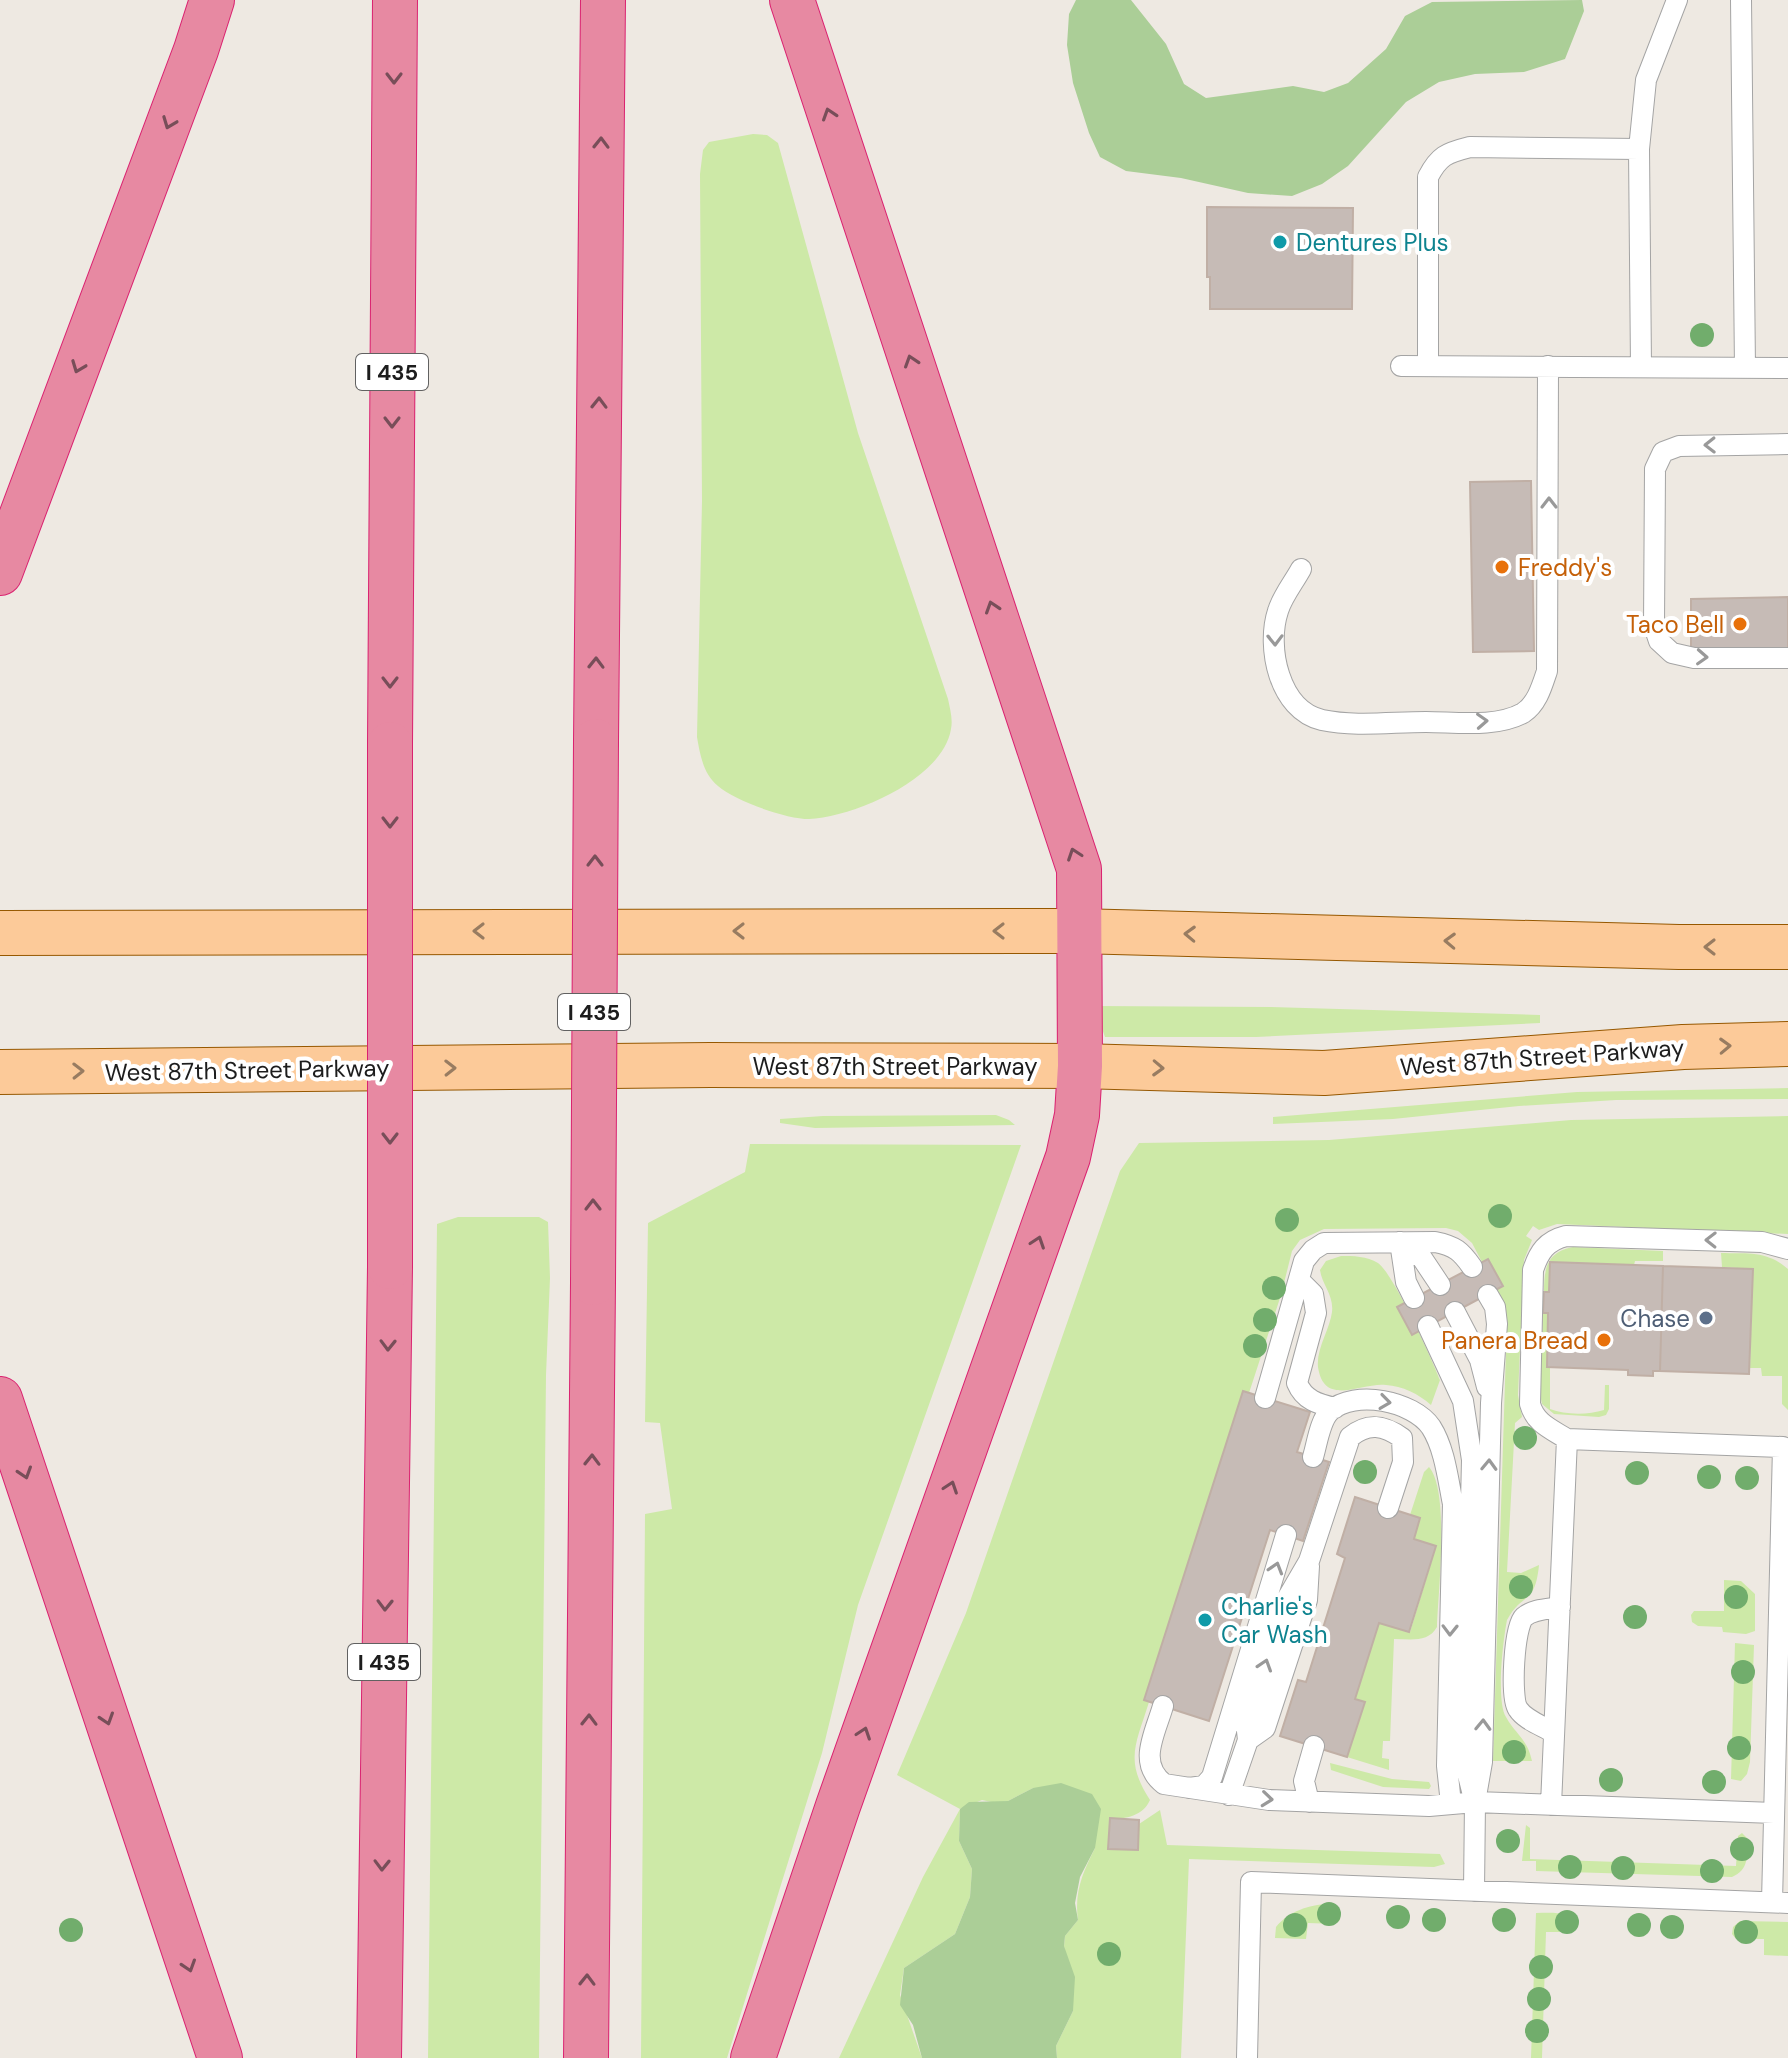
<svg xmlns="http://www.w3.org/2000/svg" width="1788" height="2058" font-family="'DM Sans',sans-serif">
<rect width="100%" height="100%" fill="#eee9e2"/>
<path fill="#cde9a7" d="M753 134 767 135 778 143 858 433 948 699C950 709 953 719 951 729 943 779 854 817 809 819 786 819 735 801 718 786 703 774 700 754 697 737L702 501 700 174 703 150 709 142Z
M1094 1006 1271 1007 1540 1015V1023L1256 1037H1105Z
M1788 1088V1099L1616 1100 1519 1106 1393 1119 1273 1124V1117L1577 1092Z
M996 1115 1009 1120 1015 1125 815 1128 780 1123V1119L823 1116Z
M1788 1116V1234L1557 1224 1539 1230 1533 1226 1526 1236 1532 1240 1524 1260 1518 1395 1522 1417 1515 1423 1507 1572 1521 1573 1539 1565C1535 1606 1523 1591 1507 1620 1503 1640 1496 1701 1506 1717 1516 1735 1527 1738 1532 1761H1493L1507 1319 1502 1300 1472 1243 1458 1231 1446 1228 1324 1229 1300 1240 1292 1251 1281 1295 1249 1393 1243 1391 1144 1699 1149 1702C1136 1744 1124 1760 1150 1800 1143 1816 1126 1819 1110 1819L1108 1849 1138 1850 1139 1824 1160 1810 1167 1845 1440 1854 1445 1864 1434 1867 1189 1859 1181 2058H1057L1056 2046 1073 2011 1064 1946 1065 1936 1078 1920C1074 1892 1083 1872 1095 1848L1033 1788 1008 1801 996 1803 982 1800 960 1809 959 1841 972 1869 970 1897 955 1934 904 1968 900 1995 922 2058H839L923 1877 960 1809 897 1775 966 1613 1120 1171 1139 1143 1329 1140 1571 1120Z
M750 1144 1021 1145 858 1605 822 1753 727 2058H641L645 1514 672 1509 660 1423 645 1422 648 1223 745 1172Z
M458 1217H539L548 1222 550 1278 546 1375 539 2058H428L437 1224Z
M1573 1247 1663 1251V1261H1635L1634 1265 1550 1262 1549 1292H1544C1544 1268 1547 1252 1573 1247Z
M1721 1253C1748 1254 1766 1250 1788 1269V1410L1782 1404V1376H1762L1761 1368H1750L1753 1269 1722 1267Z
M1341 1256C1353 1256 1367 1256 1378 1263 1393 1273 1432 1359 1440 1380L1431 1405C1419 1394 1402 1386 1386 1385 1362 1382 1324 1408 1318 1367 1316 1349 1330 1329 1332 1312 1334 1295 1322 1285 1320 1270L1326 1261Z
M1543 1313H1548L1547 1367H1550V1409C1565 1415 1588 1415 1604 1410L1605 1385H1609V1409L1606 1415 1599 1417 1554 1414 1542 1404 1540 1394Z
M1429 1467C1450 1491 1438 1592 1437 1627 1428 1643 1411 1639 1394 1639L1390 1741H1383L1382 1758 1389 1759V1770L1347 1757 1365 1703 1355 1699 1379 1623 1410 1632 1436 1547 1414 1539 1420 1518 1410 1515 1424 1472Z
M1724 1580 1741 1581 1755 1594V1631L1746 1634 1723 1632 1722 1627 1698 1626 1692 1622 1691 1615 1694 1611H1724Z
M1735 1643 1754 1645 1750 1762 1747 1774 1741 1781 1731 1779Z
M1330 1763 1392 1779 1429 1782 1431 1786 1429 1789 1383 1787 1331 1770Z
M1526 1825 1530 1828V1859L1736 1866 1738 1836 1742 1833 1748 1839C1747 1856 1749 1870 1732 1877L1536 1871V1861H1522Z
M1328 1904 1336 1905 1340 1911V1920L1335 1924 1308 1923 1306 1939 1275 1938 1276 1927C1289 1911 1309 1905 1328 1904Z
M1536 1913C1551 1913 1570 1910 1576 1926L1572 1932H1546L1542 2058H1531Z
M1740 1921 1788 1922V1956L1764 1955V1939H1736L1732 1934 1733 1927Z"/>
<path fill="#abce97" d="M1076 0H1131L1166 44 1184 84 1206 98 1293 86 1324 92 1348 83 1386 49 1405 16 1432 2 1582 0 1584 11 1565 59 1524 72 1475 74 1439 82 1406 102 1348 166 1322 184 1292 196 1248 193 1181 178 1126 171 1100 157 1089 133 1073 83 1067 45 1069 14Z
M1061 1783 1092 1794 1101 1809 1095 1848 1080 1877 1075 1903 1078 1920 1065 1936 1064 1946 1075 1977 1073 2011 1056 2046 1057 2058H922L913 2025 900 2005 904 1968 955 1934 970 1897 972 1869 959 1841 960 1809 969 1802 1008 1801 1033 1788Z"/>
<path fill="#c6bbb6" stroke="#c0afa5" stroke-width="2" d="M1207 207 1353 208 1352 309H1210V277H1207Z
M1531 481 1534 651 1473 652 1470 482Z
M1788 597V650L1691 651V599Z
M1488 1259 1503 1286 1412 1335 1397 1307Z
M1550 1262 1663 1266 1660 1371H1653V1376L1628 1375V1370L1547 1367 1548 1313H1543L1544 1292H1549Z
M1663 1266 1753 1269 1749 1374 1660 1371Z
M1243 1391 1310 1412 1297 1452 1329 1462 1303 1541 1270 1530 1209 1721 1144 1700Z
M1355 1497 1420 1518 1414 1539 1436 1546 1409 1632 1379 1623 1355 1699 1365 1702 1347 1757 1280 1736 1298 1680 1306 1682 1345 1558 1337 1554Z
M1110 1818 1139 1820 1138 1850 1108 1849Z"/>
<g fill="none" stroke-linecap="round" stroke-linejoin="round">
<g stroke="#a4a4a4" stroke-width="22">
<path id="lane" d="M1741 0 1745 368
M1639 149 1646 80 1677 0
M1401 366 1788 368
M1428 366V177C1439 156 1446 153 1470 147L1639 149 1641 367
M1788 444 1679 446 1663 452 1655 469 1654 626 1659 641 1672 653 1694 658H1788
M1301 569C1294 582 1282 597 1278 611 1266 647 1279 710 1322 720 1355 727 1392 722 1426 722 1455 722 1496 728 1523 713 1537 704 1542 686 1547 671L1548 366
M1400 1242 1422 1258 1440 1285
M1400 1242 1406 1282 1414 1298
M1299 1280 1313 1294 1316 1313 1297 1383C1304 1400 1318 1404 1335 1408
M1455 1312 1480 1360 1487 1387
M1428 1326 1463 1401 1472 1460 1465 1763 1473 1795
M1265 1398 1304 1261 1313 1250 1324 1243 1435 1242C1455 1246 1461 1251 1472 1267
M1567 1439C1551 1429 1535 1423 1530 1404L1533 1270C1539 1252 1546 1241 1566 1236L1762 1242 1788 1249
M1313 1457C1317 1444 1320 1420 1330 1411 1355 1389 1413 1401 1431 1427 1445 1449 1448 1480 1453 1504L1447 1766 1451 1804
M1163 1706C1155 1734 1137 1763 1164 1784L1269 1800 1429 1806 1475 1802 1774 1813
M1554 1733C1543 1726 1525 1720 1518 1709 1510 1698 1514 1626 1524 1617 1533 1609 1548 1609 1560 1607
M1248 1740 1246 1722 1288 1597 1309 1561 1350 1437C1368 1422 1384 1425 1402 1438L1403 1462 1388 1508
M1189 1788 1204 1786 1212 1777 1286 1535
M1229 1795 1248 1740 1265 1728 1307 1600 1309 1566
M1309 1802 1304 1781 1314 1746
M1551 1805 1567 1439 1783 1447 1772 1902
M1474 1891 1475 1802 1482 1762 1491 1403 1497 1324 1495 1307 1488 1295
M1247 2058 1251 1882 1788 1903"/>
</g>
<g stroke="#965800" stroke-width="46">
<path id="primary" d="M0 933 1077 931 1679 947H1788
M0 1072 711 1065 1080 1066 1324 1073 1683 1047 1788 1044"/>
</g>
<g stroke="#da2270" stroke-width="46">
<path id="highway" d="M0 573 196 50 212 0
M596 741 603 0
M390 744 395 0
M0 1399 220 2058
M379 2058 390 1267
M586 2058 593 1283
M753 2058 838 1806 1068 1157 1077 1115 1080 1066 1079 869 792 0"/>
</g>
<use href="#lane" stroke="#fff" stroke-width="20"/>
<use href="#primary" stroke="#fcca99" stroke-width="44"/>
<use href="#highway" stroke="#e789a2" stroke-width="44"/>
<g stroke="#da2270" stroke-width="46" stroke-linecap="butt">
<path id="highway-bridge" d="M390 1267V744
M593 1283 596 741"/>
</g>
<use href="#highway-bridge" stroke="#e789a2" stroke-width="44"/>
</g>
<g fill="#71ad6c">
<circle cx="1702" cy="335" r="12"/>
<circle cx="1500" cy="1216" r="12"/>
<circle cx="1287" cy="1220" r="12"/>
<circle cx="1274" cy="1288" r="12"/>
<circle cx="1265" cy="1320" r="12"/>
<circle cx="1255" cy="1346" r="12"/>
<circle cx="1525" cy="1438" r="12"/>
<circle cx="1365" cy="1472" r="12"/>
<circle cx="1637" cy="1473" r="12"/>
<circle cx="1709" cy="1477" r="12"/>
<circle cx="1747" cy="1478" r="12"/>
<circle cx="1521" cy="1587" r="12"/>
<circle cx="1736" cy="1597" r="12"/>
<circle cx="1635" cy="1617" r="12"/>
<circle cx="1743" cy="1672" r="12"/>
<circle cx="1739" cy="1748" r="12"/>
<circle cx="1514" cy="1752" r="12"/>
<circle cx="1611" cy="1780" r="12"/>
<circle cx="1714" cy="1782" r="12"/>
<circle cx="1508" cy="1841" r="12"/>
<circle cx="1742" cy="1849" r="12"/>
<circle cx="1570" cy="1867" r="12"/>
<circle cx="1623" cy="1868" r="12"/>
<circle cx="1712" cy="1871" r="12"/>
<circle cx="1329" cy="1914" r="12"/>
<circle cx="1398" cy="1917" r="12"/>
<circle cx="1434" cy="1920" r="12"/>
<circle cx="1504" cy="1920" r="12"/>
<circle cx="1567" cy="1922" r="12"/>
<circle cx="1295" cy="1925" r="12"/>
<circle cx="1639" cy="1925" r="12"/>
<circle cx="1672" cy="1927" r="12"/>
<circle cx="71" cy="1930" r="12"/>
<circle cx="1746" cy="1932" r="12"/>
<circle cx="1109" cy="1954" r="12"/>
<circle cx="1541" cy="1967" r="12"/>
<circle cx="1539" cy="1999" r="12"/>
<circle cx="1537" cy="2031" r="12"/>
</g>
<defs><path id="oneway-chevron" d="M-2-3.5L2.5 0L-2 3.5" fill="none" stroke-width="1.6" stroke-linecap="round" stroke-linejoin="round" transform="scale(2)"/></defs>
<g stroke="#784e59">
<use href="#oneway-chevron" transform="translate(394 78) rotate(90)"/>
<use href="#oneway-chevron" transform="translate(829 114) rotate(-108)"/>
<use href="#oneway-chevron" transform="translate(169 123) rotate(111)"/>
<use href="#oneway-chevron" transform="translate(601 143) rotate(-89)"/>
<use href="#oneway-chevron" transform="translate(911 361) rotate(-108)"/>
<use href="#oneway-chevron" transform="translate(78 367) rotate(111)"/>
<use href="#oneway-chevron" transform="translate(599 403) rotate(-89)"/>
<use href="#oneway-chevron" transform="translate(392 422) rotate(90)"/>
<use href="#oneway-chevron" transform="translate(992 607) rotate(-108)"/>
<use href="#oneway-chevron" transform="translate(596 663) rotate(-89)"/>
<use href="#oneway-chevron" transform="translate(390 682) rotate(90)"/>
<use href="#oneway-chevron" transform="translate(390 822) rotate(90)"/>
<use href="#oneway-chevron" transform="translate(1074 854) rotate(-109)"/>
<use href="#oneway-chevron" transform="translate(595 861) rotate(-90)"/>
<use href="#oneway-chevron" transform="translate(390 1138) rotate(90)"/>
<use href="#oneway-chevron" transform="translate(593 1205) rotate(-90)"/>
<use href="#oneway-chevron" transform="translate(1038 1242) rotate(-71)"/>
<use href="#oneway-chevron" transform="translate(388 1345) rotate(91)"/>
<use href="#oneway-chevron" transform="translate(592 1460) rotate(-89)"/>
<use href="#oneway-chevron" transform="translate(25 1473) rotate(72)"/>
<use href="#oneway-chevron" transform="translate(951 1487) rotate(-71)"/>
<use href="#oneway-chevron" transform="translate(385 1605) rotate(91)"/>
<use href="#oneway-chevron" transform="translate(107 1719) rotate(72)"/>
<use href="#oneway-chevron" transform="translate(589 1720) rotate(-89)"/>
<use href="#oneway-chevron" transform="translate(864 1733) rotate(-71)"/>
<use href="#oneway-chevron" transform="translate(382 1865) rotate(91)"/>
<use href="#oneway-chevron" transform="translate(189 1966) rotate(72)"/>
<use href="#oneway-chevron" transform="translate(587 1980) rotate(-89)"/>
</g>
<g stroke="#999">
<use href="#oneway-chevron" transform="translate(1710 445) rotate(179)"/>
<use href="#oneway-chevron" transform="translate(1549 503) rotate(-90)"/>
<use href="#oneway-chevron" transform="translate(1275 640) rotate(89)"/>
<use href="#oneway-chevron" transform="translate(1702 657) rotate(3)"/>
<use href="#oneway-chevron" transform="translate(1482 721) rotate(-3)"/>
<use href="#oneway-chevron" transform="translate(1711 1240) rotate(-179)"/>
<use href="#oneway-chevron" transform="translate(1385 1402) rotate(8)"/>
<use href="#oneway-chevron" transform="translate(1489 1465) rotate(-88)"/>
<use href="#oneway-chevron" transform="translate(1276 1568) rotate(-73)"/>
<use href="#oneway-chevron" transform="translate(1450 1630) rotate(91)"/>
<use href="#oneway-chevron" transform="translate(1265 1665) rotate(-72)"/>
<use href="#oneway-chevron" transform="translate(1483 1725) rotate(-88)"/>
<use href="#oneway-chevron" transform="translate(1267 1799) rotate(6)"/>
</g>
<g stroke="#987c61">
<use href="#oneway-chevron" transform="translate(479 931) rotate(-180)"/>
<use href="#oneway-chevron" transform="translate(739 931) rotate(-180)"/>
<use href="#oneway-chevron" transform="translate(999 931) rotate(-180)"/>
<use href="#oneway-chevron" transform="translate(1190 934) rotate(-178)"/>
<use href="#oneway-chevron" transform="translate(1450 941) rotate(-178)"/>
<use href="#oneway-chevron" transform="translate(1710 947) rotate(180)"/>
<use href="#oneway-chevron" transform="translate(1725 1046) rotate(-2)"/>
<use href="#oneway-chevron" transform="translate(450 1068) rotate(-1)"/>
<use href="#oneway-chevron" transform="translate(1158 1068) rotate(2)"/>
<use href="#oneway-chevron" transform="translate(78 1071) rotate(-1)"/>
</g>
<g fill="#0f9aa8" stroke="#fff" stroke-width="3">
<circle cx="1280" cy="242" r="8"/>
<circle cx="1205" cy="1620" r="8"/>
</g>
<g fill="#e8710a" stroke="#fff" stroke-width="3">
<circle cx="1502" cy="567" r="8"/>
<circle cx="1740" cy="624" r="8"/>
<circle cx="1604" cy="1340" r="8"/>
</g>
<circle fill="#5c6f8a" stroke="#fff" stroke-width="3" cx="1706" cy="1318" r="8"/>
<g text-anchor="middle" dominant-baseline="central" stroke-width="8" stroke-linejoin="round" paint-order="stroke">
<g fill="#fff" stroke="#616161" stroke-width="2">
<rect x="356" y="354" width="72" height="36" rx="6"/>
<rect x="558" y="994" width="72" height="36" rx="6"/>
<rect x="348" y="1644" width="72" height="36" rx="6"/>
</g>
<g font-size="22" font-weight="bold" fill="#1d1d1d">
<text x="392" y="372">I 435</text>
<text x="594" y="1012">I 435</text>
<text x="384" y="1662">I 435</text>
</g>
<g font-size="24" fill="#0d838f" stroke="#fff" text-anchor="start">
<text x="1296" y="242">Dentures Plus</text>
<text x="1221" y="1606">Charlie's<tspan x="1221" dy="28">Car Wash</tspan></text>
</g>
<g font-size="24" fill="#c56008" stroke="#fff" text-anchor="end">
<text x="1518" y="567" text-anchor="start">Freddy's</text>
<text x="1724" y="624">Taco Bell</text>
<text x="1588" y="1340">Panera Bread</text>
</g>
<g font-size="24" fill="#1d1d1d" stroke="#fff">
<text transform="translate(1542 1057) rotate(-4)">West 87th Street Parkway</text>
<text x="895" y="1066">West 87th Street Parkway</text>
<text transform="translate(247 1070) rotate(-1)">West 87th Street Parkway</text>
</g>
<g font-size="24" fill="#4e5e75" stroke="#fff" text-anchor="end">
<text x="1690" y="1318">Chase</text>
</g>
</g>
</svg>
